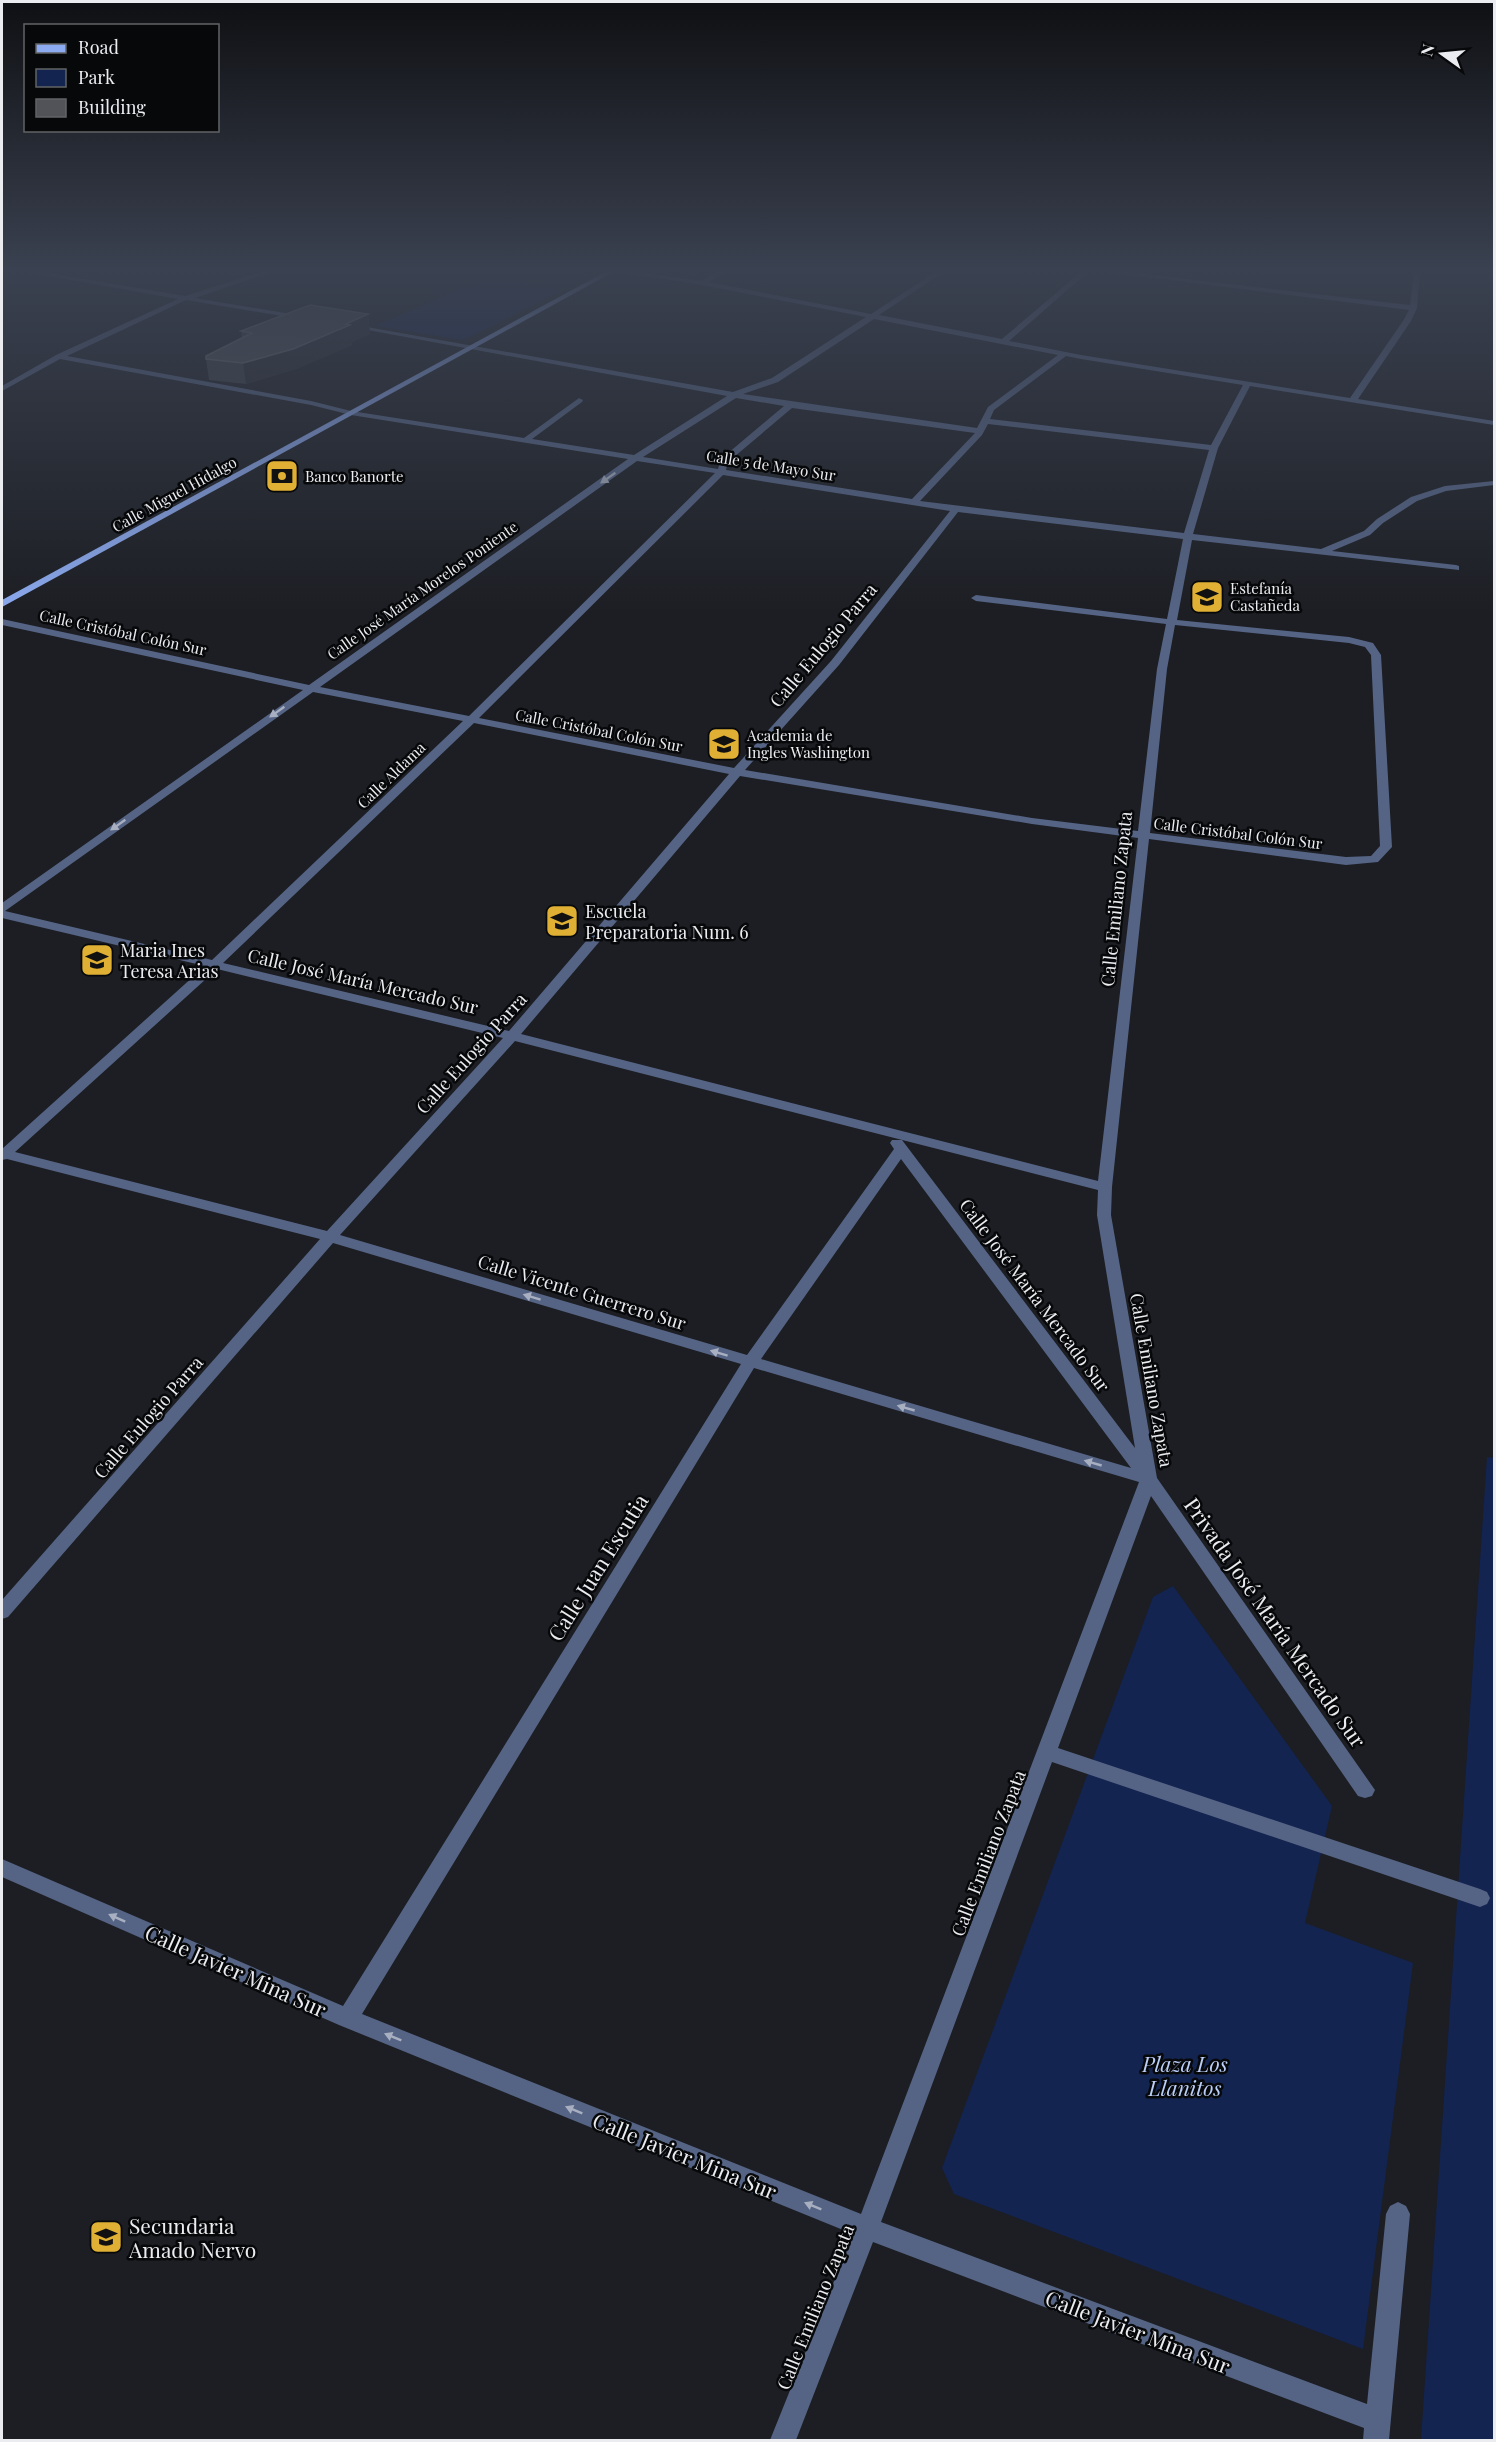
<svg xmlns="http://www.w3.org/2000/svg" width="1496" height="2442" font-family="'Playfair Display',serif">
<rect width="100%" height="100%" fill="#1c1e23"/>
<path fill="#142451" d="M487 277 563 290 463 340 376 326Z
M1487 1457 1494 1458V2440H1421Z
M1173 1586 1332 1806 1305 1923 1413 1963 1363 2349 954 2194 942 2168 1153 1597Z"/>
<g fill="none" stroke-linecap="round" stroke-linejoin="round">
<path fill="#556485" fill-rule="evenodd" d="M21 271H37L185 296 264 271H274L195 298 303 316 306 320 186 300 67 356 311 401 351 411 524 438 579 398 583 400 582 402 532 439 634 455 727 396 346 326 350 324 733 392 772 378 866 317 702 285 613 271H631L701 281 719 271H727L709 282 871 314 937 271H945L879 315 1002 339 1082 271H1089L1009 341 1081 355 1350 398 1403 321 1409 310 1098 271H1119L1410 305 1414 271H1420L1417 308 1411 321 1358 399 1494 421V425L1250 386 1218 448 1193 534 1321 549 1364 531 1377 519 1411 497 1445 486 1494 481V485L1446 491 1417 501 1383 523 1370 535 1332 551 1456 565 1459 566V570L1192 540 1177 620 1349 637 1373 643 1381 655 1392 847 1378 862 1346 865 1149 839 1112 1187 1111 1215 1157 1478 1375 1790 1372 1796 1365 1798 1358 1796 1151 1496 1058 1748 1480 1889 1487 1892 1490 1898 1487 1904 1480 1907 1052 1762 881 2222 1367 2404 1386 2214 1390 2206 1398 2202 1406 2206 1410 2214 1389 2440H1363L1364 2428 873 2242 796 2440H770L853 2234 339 2025 2 1877V1859L343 2006 741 1364 333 1243 8 1617 2 1619V1600L320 1239 7 1159 2 1160V1149L205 966 2 918V903L303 690 2 625V619L309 685 628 459 351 415 311 405 60 359 2 391V386L56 355 178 299ZM874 319 1058 355 988 407 977 428 743 394 778 382ZM1066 356 1081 359 1243 385 1211 445 990 419 994 410ZM736 398 784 406 721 459 718 469 643 457ZM792 408 975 433 912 499 726 470 728 462ZM988 424 1209 450 1184 533 920 501 982 435ZM637 461 715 473 469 716 320 687ZM723 475 950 511 831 661 734 768 479 718ZM958 512 1183 539 1167 619 976 595 971 598 976 601 1166 624 1157 669 1138 831 1032 818 745 770 839 665ZM1175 625 1349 643 1365 647 1371 655 1380 846 1371 856 1346 857 1150 833 1167 669ZM313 692 463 721 212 960 5 911ZM474 723 729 774 509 1031 223 963ZM740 776 1032 824 1138 838 1098 1181 521 1034ZM217 969 503 1038 327 1231 15 1152ZM515 1041 1098 1190 1097 1215 1135 1448 902 1140H892L890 1143 894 1149 747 1355 340 1235ZM901 1159 1131 1468 761 1359ZM754 1368 1139 1482 861 2214 362 2014Z"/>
<path fill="#8caaf0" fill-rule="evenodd" d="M607 271H615L2 607V600Z"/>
</g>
<path fill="#3e4146" d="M368 314 370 334 352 342V345L296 369 246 384 209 380 206 359 242 338 241 331Z"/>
<path fill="#292b30" d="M368 314 370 334 352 342V345L296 369 246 384 243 363Z"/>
<path fill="#515358" stroke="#696b70" stroke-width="1.5" d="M310 305 368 314 346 324 350 325 293 349 243 363 206 359V356L252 333 241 331Z"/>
<defs><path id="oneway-solid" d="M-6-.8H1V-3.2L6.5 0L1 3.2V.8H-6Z" transform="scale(1.5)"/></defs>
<g fill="#a8afc0">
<use href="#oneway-solid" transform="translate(608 478) rotate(145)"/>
<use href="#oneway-solid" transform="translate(277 712) rotate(145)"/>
<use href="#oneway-solid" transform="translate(118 825) rotate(145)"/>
<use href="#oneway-solid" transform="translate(532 1297) rotate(-163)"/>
<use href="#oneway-solid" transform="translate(719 1353) rotate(-163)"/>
<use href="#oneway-solid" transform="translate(906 1408) rotate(-164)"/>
<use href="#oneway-solid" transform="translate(1093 1463) rotate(-164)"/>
<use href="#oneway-solid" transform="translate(117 1918) rotate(-156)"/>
<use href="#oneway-solid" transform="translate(393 2037) rotate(-158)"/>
<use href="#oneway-solid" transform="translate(574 2110) rotate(-158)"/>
<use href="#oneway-solid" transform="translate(813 2206) rotate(-158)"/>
</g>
<linearGradient id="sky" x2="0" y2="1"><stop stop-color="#0f1013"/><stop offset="0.44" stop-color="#3a4150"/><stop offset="1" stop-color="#3a4150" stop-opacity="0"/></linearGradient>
<rect width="1496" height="613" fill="url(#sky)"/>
<defs>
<g id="bank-square" transform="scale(1.725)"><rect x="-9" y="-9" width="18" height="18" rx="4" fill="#e0b034" stroke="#07080a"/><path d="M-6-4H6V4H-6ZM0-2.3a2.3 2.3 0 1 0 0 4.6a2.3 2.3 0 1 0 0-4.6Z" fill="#111"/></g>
<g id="school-square" transform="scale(1.725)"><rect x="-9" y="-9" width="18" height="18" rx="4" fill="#e0b034" stroke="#07080a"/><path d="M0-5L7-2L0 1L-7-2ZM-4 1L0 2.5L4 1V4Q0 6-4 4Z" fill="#111"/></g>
<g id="university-square" transform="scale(1.725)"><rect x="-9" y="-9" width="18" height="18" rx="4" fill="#e0b034" stroke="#07080a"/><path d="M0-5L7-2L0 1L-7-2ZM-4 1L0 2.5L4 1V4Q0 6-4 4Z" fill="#111"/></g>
</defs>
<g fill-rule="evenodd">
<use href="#bank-square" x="282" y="476"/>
<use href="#school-square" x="1207" y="597"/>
<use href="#university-square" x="724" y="744"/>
<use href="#university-square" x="562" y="921"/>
<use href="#school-square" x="97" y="960"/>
<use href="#school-square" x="106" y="2237"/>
</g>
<g text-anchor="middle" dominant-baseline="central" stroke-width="5" stroke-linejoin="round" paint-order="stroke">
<g font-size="15" fill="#ebecf0" stroke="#07080a">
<text transform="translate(771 465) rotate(9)">Calle 5 de Mayo Sur</text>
<text transform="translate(174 494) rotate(-29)">Calle Miguel Hidalgo</text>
<text transform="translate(422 590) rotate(-35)">Calle José María Morelos Poniente</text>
<text transform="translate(123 632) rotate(12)">Calle Cristóbal Colón Sur</text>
<text transform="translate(599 730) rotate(11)">Calle Cristóbal Colón Sur</text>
<text transform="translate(391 775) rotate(-44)">Calle Aldama</text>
<text transform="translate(1238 833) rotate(7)">Calle Cristóbal Colón Sur</text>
</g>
<g font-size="15" fill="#ebecf0" stroke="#07080a" text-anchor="start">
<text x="305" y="476">Banco Banorte</text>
<text x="1230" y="588">Estefanía<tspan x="1230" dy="17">Castañeda</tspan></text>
<text x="747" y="735">Academia de<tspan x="747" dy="17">Ingles Washington</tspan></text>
</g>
<g font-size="18" fill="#ebecf0" stroke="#07080a">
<text transform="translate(823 645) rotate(-50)">Calle Eulogio Parra</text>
<text transform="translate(1116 899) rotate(-84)">Calle Emiliano Zapata</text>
<text transform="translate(363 981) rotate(13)">Calle José María Mercado Sur</text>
<text transform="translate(471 1053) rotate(-48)">Calle Eulogio Parra</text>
<text transform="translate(582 1292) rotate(17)">Calle Vicente Guerrero Sur</text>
<text transform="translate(1035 1295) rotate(53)">Calle José María Mercado Sur</text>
<text transform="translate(1152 1380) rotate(80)">Calle Emiliano Zapata</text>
<text transform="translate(148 1417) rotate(-49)">Calle Eulogio Parra</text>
<text transform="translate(988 1853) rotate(-69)">Calle Emiliano Zapata</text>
<text transform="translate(815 2307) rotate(-68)">Calle Emiliano Zapata</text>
</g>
<g font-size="18" fill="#ebecf0" stroke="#07080a" text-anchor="start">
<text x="585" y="911">Escuela<tspan x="585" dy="21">Preparatoria Num. 6</tspan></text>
<text x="120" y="950">Maria Ines<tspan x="120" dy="21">Teresa Arias</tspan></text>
</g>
<g font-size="21" fill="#ebecf0" stroke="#07080a">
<text transform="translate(597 1567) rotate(-58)">Calle Juan Escutia</text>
<text transform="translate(1276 1622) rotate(55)">Privada José María Mercado Sur</text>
<text transform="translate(236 1970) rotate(24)">Calle Javier Mina Sur</text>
<text transform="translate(685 2155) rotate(22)">Calle Javier Mina Sur</text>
<text transform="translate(1138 2331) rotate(21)">Calle Javier Mina Sur</text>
</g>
<g font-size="21" font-style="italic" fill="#bbcef8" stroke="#07080a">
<text x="1185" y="2063">Plaza Los<tspan x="1185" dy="24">Llanitos</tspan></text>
</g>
<g font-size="21" fill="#ebecf0" stroke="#07080a" text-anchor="start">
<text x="129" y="2225">Secundaria<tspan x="129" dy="24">Amado Nervo</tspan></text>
</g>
</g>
<rect width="1496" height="2442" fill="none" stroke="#ebecf0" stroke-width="6"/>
<rect x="24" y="24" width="195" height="108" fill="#07080a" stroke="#626366" stroke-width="1.5"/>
<rect x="36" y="44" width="30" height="9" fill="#8caaf0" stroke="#626366" stroke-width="1.5"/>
<text x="78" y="54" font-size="18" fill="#ebecf0">Road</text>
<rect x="36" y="69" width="30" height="18" fill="#142451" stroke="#626366" stroke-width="1.5"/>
<text x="78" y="84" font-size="18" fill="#ebecf0">Park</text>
<rect x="36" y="99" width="30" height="18" fill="#515358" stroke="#626366" stroke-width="1.5"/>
<text x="78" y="114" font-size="18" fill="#ebecf0">Building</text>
<g transform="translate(1442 54) rotate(285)" stroke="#07080a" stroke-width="4.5" paint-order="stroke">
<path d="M0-4.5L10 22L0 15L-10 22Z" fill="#ebecf0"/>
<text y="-9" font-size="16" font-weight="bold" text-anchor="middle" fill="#ebecf0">N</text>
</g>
</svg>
